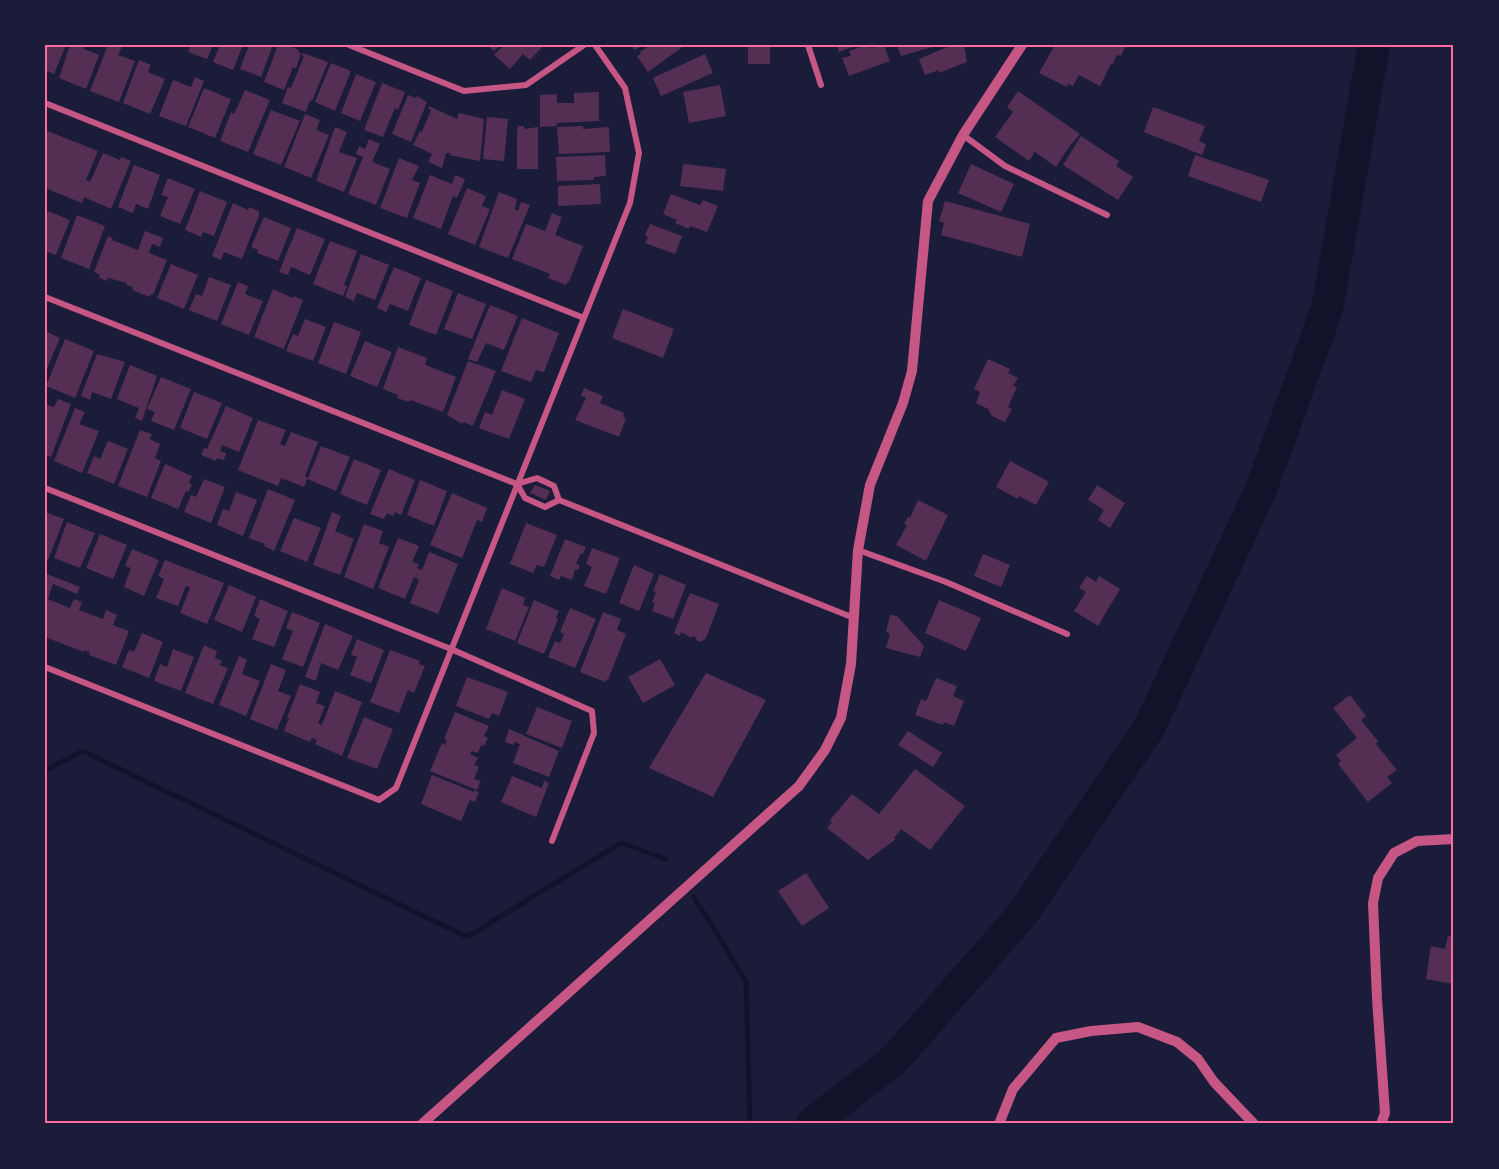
<svg xmlns="http://www.w3.org/2000/svg" width="1499" height="1169" font-family="Poppins,sans-serif">
<rect width="100%" height="100%" fill="#1b1b3a"/>
<g fill="none" stroke-linecap="round" stroke-linejoin="round">
<path stroke="#12122b" stroke-width="5" d="M45 770 83 751 467 937 621 843 666 859
M694 897 746 981 750 1124"/>
<path stroke="#12122b" stroke-width="32" d="M811 1124 894 1060 1021 916 1149 728 1260 492 1327 309 1374 45"/>
</g>
<path fill="#542f53" d="M45 45H66L54 74 45 70Z
M70 45H84V49L99 55 86 89 59 78Z
M108 45 122 47 118 55 135 61 119 102 90 91Z
M191 45H213L207 59 188 52Z
M220 45H243L233 70 213 62Z
M249 45H273L261 77 240 69Z
M278 45H286L299 50 298 52 301 53 296 69 293 67 284 90 264 82Z
M487 45H500L494 51Z
M504 45H544L530 60 523 54 510 69 494 55Z
M630 45H643L635 50Z
M650 45H685L648 72 637 56 641 54 640 52Z
M748 45H770V64H748Z
M837 45H857L839 52Z
M867 45H870L871 48 884 45 890 61 849 76 842 58 851 56 849 51Z
M897 45H939L901 56Z
M952 45V47L964 45 967 62 939 73V70L925 75 919 59Z
M1055 45H1126L1121 56 1117 55 1113 64H1111L1100 86 1079 75 1073 86 1068 84 1067 87 1039 73Z
M303 53 328 62 312 101 310 100 306 112 282 103 288 87 291 88 304 56 302 55Z
M705 54 713 73 661 96 653 78Z
M139 60 151 65 148 72 165 79 150 114 123 103Z
M331 63 351 71 335 111 315 102Z
M356 74 376 82 360 121 341 113Z
M195 77 204 81 186 126 159 116 173 80 191 87Z
M382 83 405 92 398 110 395 108 383 137 364 130Z
M720 85 726 116 689 123 683 92Z
M204 88 231 99 215 138 188 127Z
M245 90 270 100 248 152 220 141 231 112 234 114Z
M1018 91 1080 134 1069 147 1056 167 1035 152H1033L1034 153 1029 161 995 137 1013 112 1007 107Z
M599 92V121L556 123 557 126 540 127V95L557 94V103H574V93Z
M408 95 416 98 417 96 427 102 411 142 392 134Z
M429 106 457 119 459 113 484 119 480 161 449 155 450 153H446L442 168 428 162 432 154 413 145 420 131 422 132 431 110 428 108Z
M1153 107 1205 126 1199 141 1206 144 1202 155 1144 132Z
M271 110 300 121 281 165 253 154Z
M305 114 320 120 316 130 329 135 311 178 284 167Z
M487 117 508 119 504 161 483 159Z
M518 126H524V129L538 127V169H517V129H518Z
M583 126V129L609 127 610 152 559 154 557 127Z
M335 127 347 132 339 152 357 158 344 192 316 181Z
M45 130 98 151 86 180 90 182 103 153 120 160 121 157 131 161 111 209 84 197 82 203 45 188Z
M1081 136 1119 161 1116 166 1133 177 1118 200 1063 165Z
M369 139 380 144 372 162 390 169 376 205 348 194 363 157 356 154 359 146 365 149Z
M605 155 606 176 594 177V180L557 181 556 157Z
M1195 155 1269 180 1261 202 1188 176Z
M399 158 419 166 412 180 420 183 407 218 380 208Z
M685 164 726 169 723 191 680 186 683 165Z
M971 164 1014 184 1001 212 958 193Z
M134 165 160 175 148 209 136 204 133 213 118 207Z
M430 175 452 184 455 175 465 179 457 198 453 196 441 229 413 218Z
M168 178 195 189 180 224 160 216 168 197 161 195Z
M600 184 601 204 558 206V186Z
M467 188 486 196 482 206 490 209 475 245 448 234Z
M200 191 227 202 214 236 203 232 201 237 185 230Z
M499 192 517 199 515 209 518 211 521 202 530 205 508 258 479 247Z
M671 194 700 205 703 200 718 206 707 232 690 226 689 229 675 223 677 220 663 214Z
M945 201 1030 224 1022 257 941 235 944 223 939 221Z
M233 203 248 210 249 207 259 211V215L242 259 224 252 221 260 212 256Z
M48 211 70 220 56 255 45 251V219Z
M552 213 562 217 555 235 583 246 569 282 568 281 566 285 548 278 550 274 512 259 526 224 545 231Z
M77 215 105 226 89 269 61 258Z
M264 217 291 228 278 261 257 253 258 250 251 247Z
M650 224 682 236 675 254 645 243 648 237 645 235Z
M297 228 325 239 310 275 291 267 288 275 279 272Z
M145 231 163 238 160 247 152 244 149 253 167 260 153 295 151 294 150 297 132 290 133 287 126 285 127 283 108 278 107 281 99 278 100 275 94 272 108 236 113 238 112 240 138 250Z
M330 241 357 251 344 285 347 286 343 296 313 284Z
M361 254 389 265 375 300 357 293 354 301 345 297Z
M171 264 198 275 184 309 157 298Z
M394 267 421 278 408 311 390 304 386 312 377 308Z
M209 277 231 285 217 321 189 310 196 294 202 296Z
M426 280 453 291 436 335 409 325Z
M238 282 248 286 245 294 263 301 249 335 221 324Z
M273 289 293 298 294 296 303 300 284 349 254 337Z
M458 293 486 304 472 339 444 329Z
M490 305 518 316 504 350 486 343 477 362 468 359Z
M623 309 674 329 663 358 612 338Z
M522 318 559 333 544 372 536 370 531 382 501 371Z
M305 319 326 327 313 361 286 351 293 334 298 336Z
M334 322 361 332 346 374 318 363Z
M45 331 60 338 45 373Z
M65 339 94 351 75 398 46 386Z
M365 341 392 352 377 387 350 376Z
M398 347 427 358 425 364 428 366 456 377 443 412 410 400 409 402 397 398 398 395 383 389Z
M97 354 125 362 111 399 92 392 90 400 81 396Z
M988 359 1010 369 1008 373 1018 378 1013 386 1017 387 1008 407 1012 409 1005 422 992 416 988 409 976 403 980 392 974 389Z
M468 361 496 371 473 426 463 422 462 424 447 415Z
M130 365 157 376 142 421 135 418 139 408 117 399Z
M161 377 191 389 174 430 151 421 155 412 147 409Z
M584 388 603 396 600 403 624 413 623 417 626 418 619 437 575 420 586 398 581 396Z
M502 390 525 399 509 439 479 428 485 412 492 415Z
M194 392 222 403 207 439 180 428Z
M58 399 71 404 51 457 45 455V404L54 407Z
M226 406 253 418 239 452 222 445 220 451 226 453 224 460 217 458 216 461 201 455 204 448 207 449Z
M75 408 85 412 79 424 99 431 82 473 54 461Z
M258 420 286 430 280 444 285 446 291 432 318 442 305 476 308 478 321 446 350 457 336 491 307 479 304 487 281 478 278 486 238 470Z
M140 430 152 434 150 439 160 444 155 458 161 461 147 497 118 486Z
M108 441 128 449 114 484 87 473 94 456 100 459Z
M354 459 381 470 367 505 340 494Z
M1010 461 1049 482 1036 505 1019 496 1018 499 996 487Z
M165 464 192 476 189 483 192 484 189 492 186 491 178 509 151 498Z
M389 469 415 480 401 515 395 512 393 516 387 513 384 519 370 514Z
M204 479 225 487 211 523 184 512 191 495 196 497Z
M420 480 447 491 434 526 407 515Z
M535 485 550 491 546 500 530 493Z
M1097 485 1125 503 1110 528 1098 520 1104 510 1088 500Z
M268 489 295 500 274 551 264 546 265 544 249 538Z
M236 492 257 500 243 536 217 525 223 509 229 511Z
M452 493 487 508 482 522 477 520 462 558 430 545Z
M918 500 948 515 926 561 896 545 907 525 904 524 908 517 910 518Z
M45 512 64 519 48 560 45 559Z
M332 512 341 516 335 531 354 539 340 575 313 565Z
M294 518 321 528 307 562 280 551Z
M67 522 95 533 80 568 54 558Z
M526 523 557 535 544 567 537 565 533 573 510 564Z
M364 524 383 531 379 543 389 547 373 589 344 577Z
M100 534 127 545 113 579 86 568Z
M398 538 419 546 412 562 419 564 417 568 422 570 429 552 458 564 438 614 410 603 419 580 414 577 405 599 378 588Z
M565 539 586 547 583 554 581 553 576 564 580 565 578 570 575 569 572 580 561 576 559 580 550 576Z
M592 548 620 558 606 594 584 586 592 567 586 564Z
M132 549 159 560 144 596 124 587 131 568 125 566Z
M983 554 1010 565 1001 587 974 576Z
M165 560 224 583 207 624 180 613 190 588 186 586 178 606 156 598 164 579 158 576Z
M634 565 654 574 639 611 619 603Z
M47 574 80 587 77 594 53 584 48 599 70 608 74 599 82 602 79 610 103 619 106 610 117 615 113 625 129 631 116 665 89 655 90 652 85 650 84 652 45 637V579Z
M660 574 686 585 673 619 652 611 655 603 652 602 656 592 653 591Z
M1087 576 1096 582 1099 576 1120 589 1098 626 1074 611 1086 592 1079 588Z
M229 585 256 597 242 632 214 620Z
M502 588 525 598 523 605 529 607 515 641 486 629Z
M690 593 719 604 706 638 701 642 696 640 697 638 692 636V638L681 632 680 636 674 633Z
M260 599 288 611 274 647 252 639 260 619 254 616Z
M534 600 559 611 556 618 558 619 544 654 517 643Z
M939 600 981 618 966 651 925 633Z
M570 608 596 619 575 668 548 657 555 641 560 643 564 634 560 632Z
M292 612 320 623 303 667 282 659 293 631 286 628Z
M603 612 621 619 617 630 626 634 608 680 606 679 605 682 580 672Z
M890 615 897 616 924 646 920 657 886 648 890 634 886 632Z
M325 624 353 636 338 670 321 663 316 681 305 677Z
M142 633 163 642 149 678 122 667 129 650 134 652Z
M357 639 384 650 371 683 350 675 357 657 351 655Z
M204 645 217 651 215 658 222 661 220 665 228 668 213 704 185 693Z
M173 649 194 657 181 691 154 681 160 664 167 667Z
M390 650 420 661 419 664 425 666 414 693 408 690 399 713 370 702Z
M239 656 247 660 242 674 260 681 246 716 219 705Z
M660 659 675 685 643 703 628 677Z
M271 664 286 670 278 691 291 696 277 730 250 719Z
M706 673 766 700 713 797 649 768Z
M467 677 508 692 499 716 492 713 489 719 456 706Z
M936 678 957 686 953 696 964 701 954 726 944 722 943 725 915 715 921 699 926 701Z
M300 684 320 692 316 703 325 706 318 723 322 725 335 691 362 702 342 756 315 744 317 740 312 738 310 742 284 731 289 718H287Z
M1350 695 1366 716 1361 720 1378 741 1376 744 1397 770 1387 777 1392 783 1368 802 1338 764 1341 761 1336 755 1357 738 1333 708Z
M537 707 572 721 562 748 526 734Z
M455 712 489 726 484 736 488 738 484 746 481 745 478 753 472 751 470 754 478 758 474 765 479 767 474 779 481 781 477 790 430 771 442 743 445 745 447 740 444 739Z
M364 717 393 729 377 769 347 758Z
M509 729 559 751 549 777 513 763 520 744 515 742 514 745 505 742Z
M908 731 942 753 933 767 898 745Z
M915 769 965 806 930 850 901 829 894 838 896 839 868 860 827 828 832 822 830 820 852 794 879 814Z
M432 775 474 792V790L479 792 475 802 470 800 461 821 421 804Z
M512 776 542 788 544 781 549 783 536 817 501 802Z
M806 873 829 908 802 926 778 891Z
M1448 936 1454 937V984L1426 979 1431 946 1445 949Z"/>
<g fill="none" stroke-linecap="round" stroke-linejoin="round">
<path stroke="#c65784" stroke-width="6" d="M349 45 464 91 526 85 584 45
M808 45 821 85
M45 103 584 318
M963 135 1005 166 1107 215
M45 297 517 484 537 478 554 486 559 500
M517 484 525 498 545 507 559 500 854 618
M45 488 451 649 592 711 594 733 552 841
M858 550 946 582 1067 634
M45 667 379 800 396 788 630 203 639 153 625 88 595 45"/>
<path stroke="#c65784" stroke-width="10" d="M422 1124 799 786 825 750 841 718 851 664 858 550 870 485 903 403 912 371 928 201 963 135 1022 45
M999 1124 1013 1089 1056 1038 1091 1031 1138 1027 1177 1042 1198 1059 1214 1082 1254 1124
M1381 1124 1385 1113 1377 999 1373 903 1378 878 1394 853 1417 841 1454 839"/>
</g>
<rect width="1499" height="1169" fill="none" stroke="#1b1b3a" stroke-width="93"/>
<rect x="46" y="46" width="1406" height="1076" fill="none" stroke="#ff6b9d" stroke-width="2"/>
</svg>
